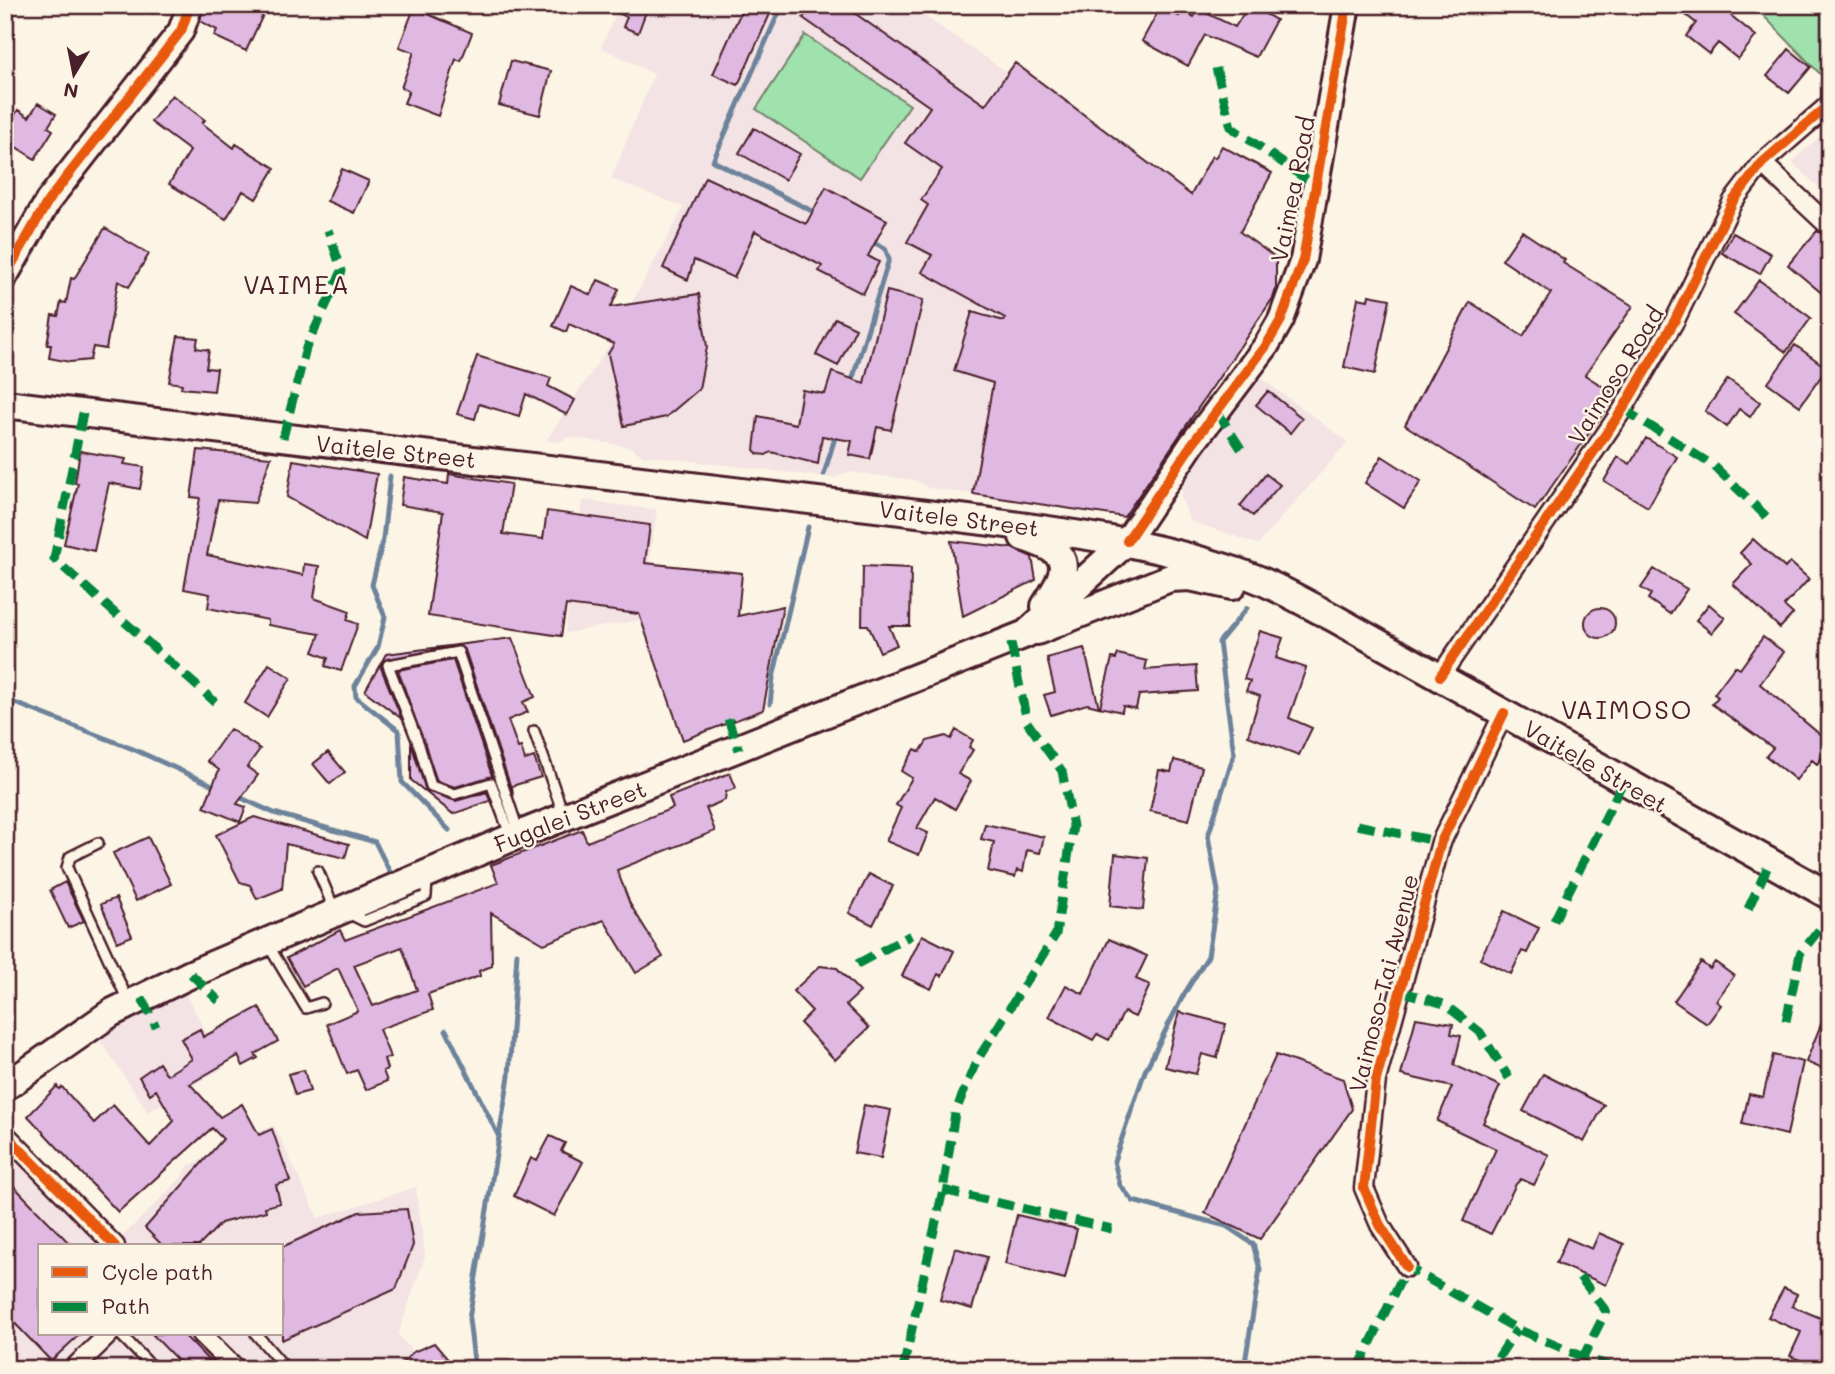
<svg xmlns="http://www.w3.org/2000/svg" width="1835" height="1374" font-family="Mali,sans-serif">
<rect width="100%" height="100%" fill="#fcf5e5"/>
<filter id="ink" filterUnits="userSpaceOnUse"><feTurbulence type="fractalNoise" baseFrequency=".0143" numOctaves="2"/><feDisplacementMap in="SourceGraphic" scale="14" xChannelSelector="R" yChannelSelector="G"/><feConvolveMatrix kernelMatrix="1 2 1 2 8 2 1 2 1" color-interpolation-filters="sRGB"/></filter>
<g filter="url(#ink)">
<path fill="#f3e3e4" d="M620 5H908L1007 72 921 200 1030 270 994 378 973 494 928 488 916 480 849 472 833 478 642 455 630 447 570 437 558 442 546 441 608 347 684 207 611 179 654 74 601 47Z
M1830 127V198L1792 162Z
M1257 375 1348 442 1258 544 1190 521 1181 497 1184 477Z
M582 500 657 510 640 620 565 633Z
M180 984 225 1067 148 1112 95 1033Z
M274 1125 318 1218 416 1187 425 1256 398 1334 413 1352 396 1369H27L5 1346V1146L105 1246H40V1334H282V1246H113L181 1178 188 1166Z"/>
<path fill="#9fe2ad" stroke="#74806c" stroke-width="2" d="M1753 5H1830V81L1828 82Z
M805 35 910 105 860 178 756 109Z"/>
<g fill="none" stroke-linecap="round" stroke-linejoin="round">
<path stroke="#6d839b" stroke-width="5" d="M782 5 713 161 818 214
M851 384 889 259 885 248 871 241
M824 474 836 434
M390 476 383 539 372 585 385 617 378 647 355 686 356 697 399 731 402 782 449 830
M5 699 133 749 219 788
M770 704 773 678 808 527
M237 796 274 813 375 842 390 872
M446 1030 499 1137
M475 1369 469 1319 509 1076 517 953
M1244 1369 1260 1269 1253 1244 1226 1226 1133 1201 1120 1185 1114 1161 1145 1071 1183 996 1208 956 1218 891 1208 836 1234 754 1219 642 1247 608"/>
</g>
<path fill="#dfb9e2" stroke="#4a1f2b" stroke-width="2" fill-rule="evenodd" d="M204 5H242L263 15 246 51 214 36 217 30 200 21Z
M601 5H639L647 9 638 33 623 27 627 17Z
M744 5H774L738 85 713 74Z
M811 5H843L985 105 1015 63 1191 195 1212 156 1215 158 1222 146 1272 173 1240 232 1276 258V289L1273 298 1124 517 973 494 993 383 954 371 972 312 1004 321 1005 318 922 272 932 255 907 242 928 205 921 200 942 169 905 143 930 107 803 18Z
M1249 5 1276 20 1256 57 1205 35 1188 66 1142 41 1161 6 1179 16 1181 10 1194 17 1198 9 1235 27Z
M1673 5H1718L1756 36 1738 59 1718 43 1709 54 1686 36 1696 23Z
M414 8 472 33 461 61 456 59 438 116 404 103 409 91 401 88 414 52 399 47Z
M1789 49 1811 67 1789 93 1767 76Z
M511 61 551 71 540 115 499 105Z
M172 95 205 120 202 123 234 148 236 144 275 168 256 199 243 191 226 219 169 184 190 151 151 122Z
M38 103 56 114 48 127 53 130 35 159 5 140V130L18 110 29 117Z
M754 128 800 154 785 180 739 153Z
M342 169 369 181 354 213 327 201Z
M705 177 806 224 826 187 887 220 868 256 879 262 863 294 819 271 822 266 755 231 734 278 694 260 688 280 663 268Z
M105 228 149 254 129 287 118 281 106 349 93 347 90 360 70 362 49 358 51 345H47L52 315 58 316 61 302 66 303 71 278 74 279Z
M1522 231 1565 260 1563 263 1633 306 1585 375 1616 395 1535 510 1405 425 1470 302 1523 336 1551 293 1502 260Z
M1817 231 1830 238V300L1788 265Z
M1733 233 1771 254 1760 274 1722 253Z
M598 280 619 289 611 307 699 294 707 347 699 389 666 417 624 426 608 354 614 344 569 324 566 332 553 326 571 286 591 295Z
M1759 280 1811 318 1786 352 1734 314Z
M887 291 923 300 891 430 877 427 870 459 849 455 852 441 822 436 818 464 771 452 766 455 758 454 754 450 758 416 796 424 802 390 825 394 832 372 864 383Z
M1369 295 1390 299 1375 374 1344 367 1358 298 1368 300Z
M835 318 856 328 838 366 816 355Z
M178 336 198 338 196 348 209 350 206 368 217 369 214 391 181 388 182 384 169 382Z
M1795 345 1827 368 1800 406 1768 383Z
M477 356 551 378 548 386 575 400 567 415 526 394 519 416 479 404 475 419 457 414Z
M1728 379 1760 402 1750 417 1739 409 1727 427 1705 411Z
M1268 391 1302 418 1290 433 1256 405Z
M1646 438 1677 457 1648 507 1604 481 1618 457 1630 464Z
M198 450 271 457 255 503 218 500 207 555 303 575 304 564 319 566 314 598 350 611 347 620 358 624 341 671 325 666 328 658 313 652 320 634 268 625V620L208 608 210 594 184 589 200 498 191 497Z
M80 451 126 459 124 464 144 467 140 489 109 483 94 551 64 544 78 483H75Z
M1382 456 1421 481 1404 508 1365 483Z
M293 460 377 474 365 541 287 497Z
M449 474 511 484 503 534 543 539 547 511 650 525 645 563 742 573 738 616 783 606 763 710 683 740 639 614 566 605 561 636 428 616 443 512 400 505 404 477 448 484Z
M1266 474 1280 485 1253 516 1240 506Z
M1753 539 1785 568 1790 562 1809 579 1784 606 1793 614 1780 628 1733 584 1752 564 1740 553Z
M951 541 1012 548 1032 557 1036 580 963 616Z
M863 566 911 568 910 626H889L897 645 880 652 868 625H862Z
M1654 569 1687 589 1670 614 1648 599 1651 594 1641 588Z
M1709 604 1725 618 1712 633 1696 620Z
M1585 623a15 15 0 1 1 30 0a15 15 0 1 1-30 0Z
M1260 631 1283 638 1276 658 1306 668 1289 718 1312 728 1299 755 1248 736 1260 696 1246 691 1250 681 1244 679Z
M1763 637 1784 652 1760 684 1830 743V748L1817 764 1812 760 1796 780 1766 756 1773 748 1712 704 1718 697 1714 694 1735 666 1740 669Z
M512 638 535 697 523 702 528 712 508 720 518 748 521 747 525 760 534 757 541 777 512 786 513 794 465 650 457 645Z
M457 645 383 661 381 668 402 719 365 691 386 654Z
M1084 648 1099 707 1087 704 1051 715 1044 695 1055 692 1047 658Z
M1118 654 1147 661 1145 670 1196 666 1198 691 1139 695 1136 709 1123 706 1122 712 1100 707 1112 658 1116 659Z
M453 660 492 776 455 787 437 781 398 670Z
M269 664 291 678 267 717 245 703Z
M230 729 260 749 247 767 258 775 237 804 246 807 240 822 204 807 219 770 207 761Z
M956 730 973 740 969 747 973 750 958 774 971 781 955 809 935 797 917 828 928 833 919 855 886 841 901 808 896 805 912 778 901 771 915 749 920 752 927 741 946 736 951 739Z
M411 743 426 791 456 801 487 792 490 801 453 814 411 780Z
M328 752 345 772 330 784 313 764Z
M1174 760 1202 767 1189 820 1150 811 1159 770 1171 772Z
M730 773 736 788 726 792 725 800 706 808 715 831 617 870 630 904 663 957 636 973 604 920 544 944 491 913 492 966 479 971 480 976 428 994 433 1010 379 1029 390 1057 384 1059 387 1069 383 1071 387 1081 366 1090 357 1070 347 1074 327 1024 358 1011 338 968 303 986 287 958 340 930 345 940 498 883 491 865 582 830 587 842 673 808 669 797ZM402 947 417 990 373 1006 354 965Z
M254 817 349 844 345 858 286 844 282 889 257 899 250 885 240 882 216 835Z
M985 824 1044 837 1040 853 1027 850 1023 872 1017 870 1015 877 988 871 994 842 981 839Z
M148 837 171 884 136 901 113 853Z
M1115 854 1148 858 1143 910 1110 906Z
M869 874 893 886 873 925 849 913Z
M65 882 84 921 68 928 50 890Z
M116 898 132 936 117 942 101 904Z
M1504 911 1539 928 1527 953 1522 951 1511 974 1480 959Z
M922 935 954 951 942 976 938 974 931 989 902 976Z
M1109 939 1147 956 1136 979 1150 985 1135 1017 1124 1012 1109 1040 1097 1034 1093 1040 1049 1017 1066 985 1083 994Z
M1701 962 1710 969 1715 962 1734 976 1716 1001 1721 1005 1707 1024 1674 1001Z
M820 966 837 968 860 992 846 1005 869 1028 835 1060 800 1023 812 1011 793 991Z
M1829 1004H1830V1072L1806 1062Z
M259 1007 278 1041 255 1054 258 1058 243 1066 238 1056 190 1084 220 1117 242 1104 259 1135 272 1129 290 1181 276 1185 280 1203 265 1207 266 1211 221 1223 199 1246H163L145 1228 223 1139 212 1128 118 1212 28 1116 57 1086 59 1089 62 1087 94 1123 113 1105 150 1146 174 1121 156 1090 150 1094 139 1077 159 1063 167 1075 192 1059 181 1039 200 1029 203 1037Z
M1179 1012 1226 1024 1217 1058 1202 1054 1196 1074 1165 1067Z
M1416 1018 1453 1024 1451 1034 1461 1036 1454 1065 1500 1086 1483 1123 1549 1155 1534 1185 1521 1179 1516 1184 1491 1234 1463 1221 1496 1149 1437 1121 1452 1087 1401 1075Z
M1276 1055 1343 1079 1352 1109 1260 1239 1205 1213Z
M1773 1055 1803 1062 1787 1135 1742 1124 1749 1094 1763 1097Z
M304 1070 310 1091 295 1095 288 1074Z
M1543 1074 1604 1105 1584 1142 1523 1111Z
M864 1105 891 1110 881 1158 854 1153Z
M550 1136 565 1143 561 1151 583 1162 554 1216 514 1196 531 1158 537 1161Z
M5 1177 72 1246H40V1334H80L51 1361 5 1313V1295L11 1289 5 1283Z
M407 1209 413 1245 396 1289 282 1340V1247L359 1212Z
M1017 1215 1077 1229 1065 1279 1005 1264Z
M1599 1233 1624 1244 1606 1285 1556 1263 1567 1238 1592 1249Z
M955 1248 987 1257 972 1309 940 1300Z
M1784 1288 1797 1294 1792 1306 1830 1322V1349L1821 1369 1790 1356 1801 1332 1768 1317Z
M152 1334H183L217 1369H186Z
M434 1343 456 1369H396L413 1352Z"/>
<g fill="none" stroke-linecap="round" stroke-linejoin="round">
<g stroke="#4a1f2b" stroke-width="14">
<path id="lane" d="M534 731 564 816
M511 837 491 783 455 794 431 786 419 745 388 665 458 652 519 833
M98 843 70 857 67 868 129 1003
M318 871 335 911
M348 913 364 921 426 896 427 879
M267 943 306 1008 322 1003
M120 1334 154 1369
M256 1334 281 1363 276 1369"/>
</g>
<g stroke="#4a1f2b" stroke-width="23">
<path id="street" d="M1762 163 1830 227
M1440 676 1623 409 1675 320 1733 201 1762 163 1830 104
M5 1134 115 1246
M1407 1267 1380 1225 1364 1188 1376 1080 1441 842 1504 713
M201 1334 236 1369
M73 1369 109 1334"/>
</g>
<g stroke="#4a1f2b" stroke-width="30">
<path id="secondary" d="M5 276 48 201 181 31 190 5
M1127 541 1192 444 1266 346 1281 320 1303 260 1347 5"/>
</g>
<g stroke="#4a1f2b" stroke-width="32">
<path id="primary" d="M5 404 968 519C1065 532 1160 543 1252 577 1280 588 1307 604 1334 618L1830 896
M1023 537C1070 552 1073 564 1045 606
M1037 631 1170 578 1190 577 1232 586
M5 1087 111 1013 191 974 511 838 1026 634 1127 541"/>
</g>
<use href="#lane" stroke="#fcf5e5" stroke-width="9"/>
<use href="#street" stroke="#fcf5e5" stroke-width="18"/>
<use href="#secondary" stroke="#fcf5e5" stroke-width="24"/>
<use href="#primary" stroke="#fcf5e5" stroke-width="26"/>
<path stroke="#00873e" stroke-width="9" stroke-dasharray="18 9" stroke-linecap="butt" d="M1216 68 1231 127 1316 186
M1623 409 1714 466 1770 520
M1217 411 1245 455
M83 413 54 559 215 702
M283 438 306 348 342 271 328 230
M728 719 739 750
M1357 825 1441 842
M1748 909 1769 864
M1554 921 1623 782
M857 964 911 935
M191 974 219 1001
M1400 991 1444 1004 1480 1032 1509 1078
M142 998 156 1027
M1786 1021 1800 954 1830 916
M943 1190 1112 1229
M1580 1277 1606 1311 1583 1357 1620 1369
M1498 1358 1517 1329
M903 1369 943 1190 955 1113 976 1062 1056 934 1073 826 1062 771 1027 722 1010 638
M1358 1369 1407 1267 1517 1329 1583 1357 1588 1369"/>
<g stroke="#fcf5e5" stroke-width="15">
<path id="cycleway" d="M5 276 48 201 181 31 190 5
M1127 541 1192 444 1266 346 1281 320 1303 260 1347 5
M1440 676 1623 409 1675 320 1733 201 1762 163 1830 104
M5 1134 115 1246
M1407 1267 1380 1225 1364 1188 1376 1080 1441 842 1504 713"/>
</g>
<use href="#cycleway" stroke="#e8590c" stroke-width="10"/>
</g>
</g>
<g text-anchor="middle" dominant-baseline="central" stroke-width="5" stroke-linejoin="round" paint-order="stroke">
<g font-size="23" fill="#4a1f2b" stroke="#fcf5e5">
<text transform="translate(1292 189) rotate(-79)">Vaimea Road</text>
<text transform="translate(1615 375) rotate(-58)">Vaimoso Road</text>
<text transform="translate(396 451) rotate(6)">Vaitele Street</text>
<text transform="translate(959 518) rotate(7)">Vaitele Street</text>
<text transform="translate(1596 766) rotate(30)">Vaitele Street</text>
<text transform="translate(570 816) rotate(-21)">Fugalei Street</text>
<text transform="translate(1383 983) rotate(-76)">Vaimoso-Tai Avenue</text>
</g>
<g font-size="26" letter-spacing="2" fill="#4a1f2b" stroke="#fcf5e5">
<text x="297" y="284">VAIMEA</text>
<text x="1627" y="709">VAIMOSO</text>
</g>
</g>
<rect width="1835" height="1374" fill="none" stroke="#fcf5e5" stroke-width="28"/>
<rect x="14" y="14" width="1807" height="1346" fill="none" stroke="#4a1f2b" stroke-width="2.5" filter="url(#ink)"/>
<rect x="38" y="1244" width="245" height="91" fill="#fcf5e5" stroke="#b59f9b" stroke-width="2"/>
<rect x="52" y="1267" width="35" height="10" fill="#e8590c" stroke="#b59f9b" stroke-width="2"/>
<text x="102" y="1280" font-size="21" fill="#4a1f2b">Cycle path</text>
<rect x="52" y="1302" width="35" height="10" fill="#00873e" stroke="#b59f9b" stroke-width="2"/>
<text x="102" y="1314" font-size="21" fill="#4a1f2b">Path</text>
<g transform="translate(74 74) rotate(190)" stroke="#fcf5e5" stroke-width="5" paint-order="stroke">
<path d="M0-5L12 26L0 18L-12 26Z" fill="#4a1f2b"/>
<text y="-10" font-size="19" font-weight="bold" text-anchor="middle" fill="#4a1f2b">N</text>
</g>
</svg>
